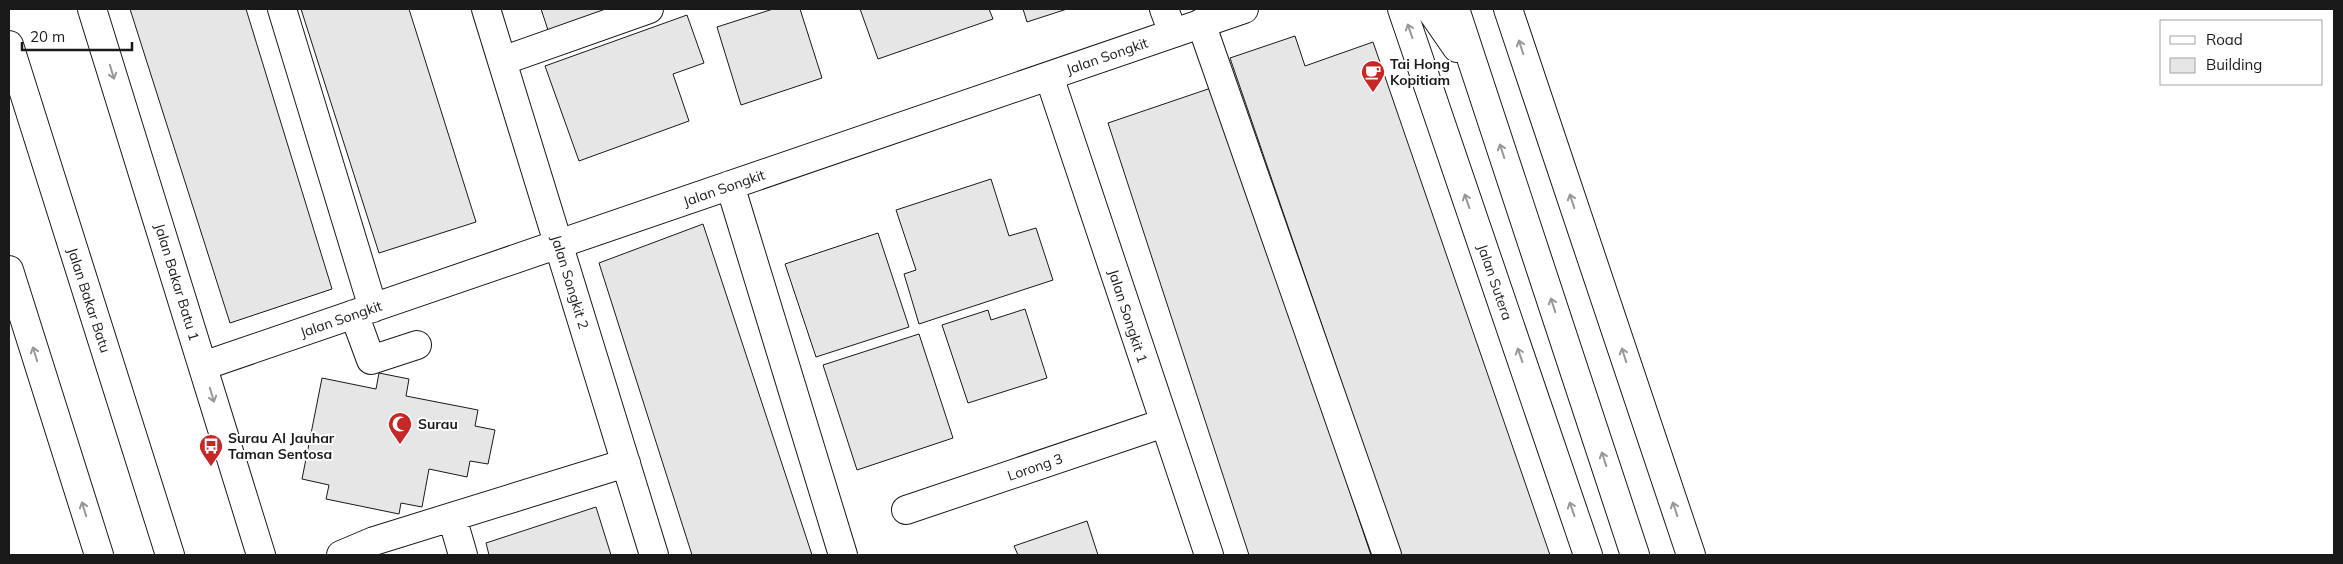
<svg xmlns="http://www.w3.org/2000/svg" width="2343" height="564" font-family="Mulish,sans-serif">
<rect width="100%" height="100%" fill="#fff"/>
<path fill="#e6e6e6" stroke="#1a1a1a" d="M130 9H246L332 289 230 323Z
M301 9H409L476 222 379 253Z
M541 9H614L548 30Z
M773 9H800L822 78 741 105 717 27Z
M860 9H989L993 19 878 59Z
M1023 9H1067L1027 22Z
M687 15 704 63 673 74 689 121 579 161 545 66Z
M1295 36 1305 66 1373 42 1550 555H1401L1230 58Z
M1214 87 1371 555H1249L1108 123Z
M991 179 1009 236 1036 228 1053 280 919 324 904 274 916 270 896 210Z
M703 224 812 555H692L599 263Z
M878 233 909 327 816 357 785 264Z
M1025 309 1047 378 968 403 942 325 988 310 991 320Z
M919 334 953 438 857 470 823 365Z
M379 373 409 379 406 396 478 410 475 426 495 430 488 464 470 461 467 477 429 469 422 507 401 503 399 514 326 499 329 485 302 479 322 378 376 389Z
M596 507 611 555H489L486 543Z
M1087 521 1098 555H1018L1014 546Z"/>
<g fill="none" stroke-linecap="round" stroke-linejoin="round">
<g stroke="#1a1a1a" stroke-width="30">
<path id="minor" d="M92 9 261 555
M282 9 373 308
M486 9 654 555
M1164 9 1173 33
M1402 9 1588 555
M1430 9 1457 48
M1455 9 1635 555
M1508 9 1691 555
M1201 23 1387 555
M502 61 649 9
M1049 76 1209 555
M730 185 843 555
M354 314 371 360 417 345
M203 366 1244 9
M906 510 1164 423
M452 517 463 555
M341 555 374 541 626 463"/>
</g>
<g stroke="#1a1a1a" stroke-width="30">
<path id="major" d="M9 45 170 555
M9 270 99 555"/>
</g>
<use href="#minor" stroke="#fff" stroke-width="28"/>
<use href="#major" stroke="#fff" stroke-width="28"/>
</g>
<defs><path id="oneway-shaft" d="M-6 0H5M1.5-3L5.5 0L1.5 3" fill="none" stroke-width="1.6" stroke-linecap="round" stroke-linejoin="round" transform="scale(1.25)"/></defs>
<g stroke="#989898">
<use href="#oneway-shaft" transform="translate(1410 31) rotate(-109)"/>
<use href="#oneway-shaft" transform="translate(1521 47) rotate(-108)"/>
<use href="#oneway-shaft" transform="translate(112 72) rotate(73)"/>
<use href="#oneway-shaft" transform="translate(1502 151) rotate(-108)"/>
<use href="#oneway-shaft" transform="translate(1467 201) rotate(-109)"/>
<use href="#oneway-shaft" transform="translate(1572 201) rotate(-108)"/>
<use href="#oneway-shaft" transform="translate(1553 305) rotate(-108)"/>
<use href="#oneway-shaft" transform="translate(35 354) rotate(-107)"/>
<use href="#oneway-shaft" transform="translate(1520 355) rotate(-109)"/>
<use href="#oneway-shaft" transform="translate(1624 355) rotate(-108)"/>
<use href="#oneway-shaft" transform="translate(212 395) rotate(73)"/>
<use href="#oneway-shaft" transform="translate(1604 459) rotate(-108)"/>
<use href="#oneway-shaft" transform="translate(84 509) rotate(-107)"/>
<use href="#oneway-shaft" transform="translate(1572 509) rotate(-109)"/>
<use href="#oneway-shaft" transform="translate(1675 509) rotate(-108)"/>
</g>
<defs>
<g id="cafe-pin" transform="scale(1.25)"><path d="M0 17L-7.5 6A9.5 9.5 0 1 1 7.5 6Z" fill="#c62828" stroke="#fff"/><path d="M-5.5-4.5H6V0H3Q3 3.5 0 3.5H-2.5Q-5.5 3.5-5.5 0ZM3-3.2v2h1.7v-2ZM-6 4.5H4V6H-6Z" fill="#fff"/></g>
<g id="mosque-pin" transform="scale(1.25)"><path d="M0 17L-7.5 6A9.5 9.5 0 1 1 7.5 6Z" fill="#c62828" stroke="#fff"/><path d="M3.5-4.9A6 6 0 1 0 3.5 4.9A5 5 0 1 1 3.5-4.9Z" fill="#fff"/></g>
<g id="bus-pin" transform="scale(1.25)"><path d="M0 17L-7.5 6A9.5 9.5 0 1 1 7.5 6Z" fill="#c62828" stroke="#fff"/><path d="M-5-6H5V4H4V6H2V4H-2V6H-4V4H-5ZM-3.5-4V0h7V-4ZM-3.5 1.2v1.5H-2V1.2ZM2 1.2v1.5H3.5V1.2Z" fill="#fff"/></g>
</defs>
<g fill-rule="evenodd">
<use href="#cafe-pin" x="1373" y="72"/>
<use href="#mosque-pin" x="400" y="424"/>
<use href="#bus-pin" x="211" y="446"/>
</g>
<g text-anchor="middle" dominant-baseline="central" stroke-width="4" stroke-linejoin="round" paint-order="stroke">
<g font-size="14" fill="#1a1a1a" stroke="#fff">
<text transform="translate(1107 56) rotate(-19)">Jalan Songkit</text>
<text transform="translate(724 188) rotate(-19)">Jalan Songkit</text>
<text transform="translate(177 282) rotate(73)">Jalan Bakar Batu 1</text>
<text transform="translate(570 282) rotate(73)">Jalan Songkit 2</text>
<text transform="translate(1495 282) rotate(71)">Jalan Sutera</text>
<text transform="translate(89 300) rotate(72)">Jalan Bakar Batu</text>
<text transform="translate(1128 316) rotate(72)">Jalan Songkit 1</text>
<text transform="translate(341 319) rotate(-19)">Jalan Songkit</text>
<text transform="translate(1035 467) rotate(-19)">Lorong 3</text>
</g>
<g font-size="14" font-weight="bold" fill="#1a1a1a" stroke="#fff" text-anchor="start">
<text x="1390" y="64">Tai Hong<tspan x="1390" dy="16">Kopitiam</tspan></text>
<text x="418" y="424">Surau</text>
<text x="228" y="438">Surau Al Jauhar<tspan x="228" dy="16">Taman Sentosa</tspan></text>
</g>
</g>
<rect width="2343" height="564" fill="none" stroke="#1a1a1a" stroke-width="20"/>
<rect x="2160" y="20" width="162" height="65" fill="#ffffff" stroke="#a3a3a3"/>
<rect x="2170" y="36" width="25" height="8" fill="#ffffff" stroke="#a3a3a3"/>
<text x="2206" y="45" font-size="15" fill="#1a1a1a">Road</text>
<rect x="2170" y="58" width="25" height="15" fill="#e6e6e6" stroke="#a3a3a3"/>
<text x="2206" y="70" font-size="15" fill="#1a1a1a">Building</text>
<path d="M22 42v8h110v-8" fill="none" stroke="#1a1a1a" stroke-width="2.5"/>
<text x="30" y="42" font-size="15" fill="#1a1a1a" stroke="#ffffff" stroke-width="4" paint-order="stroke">20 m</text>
</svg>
